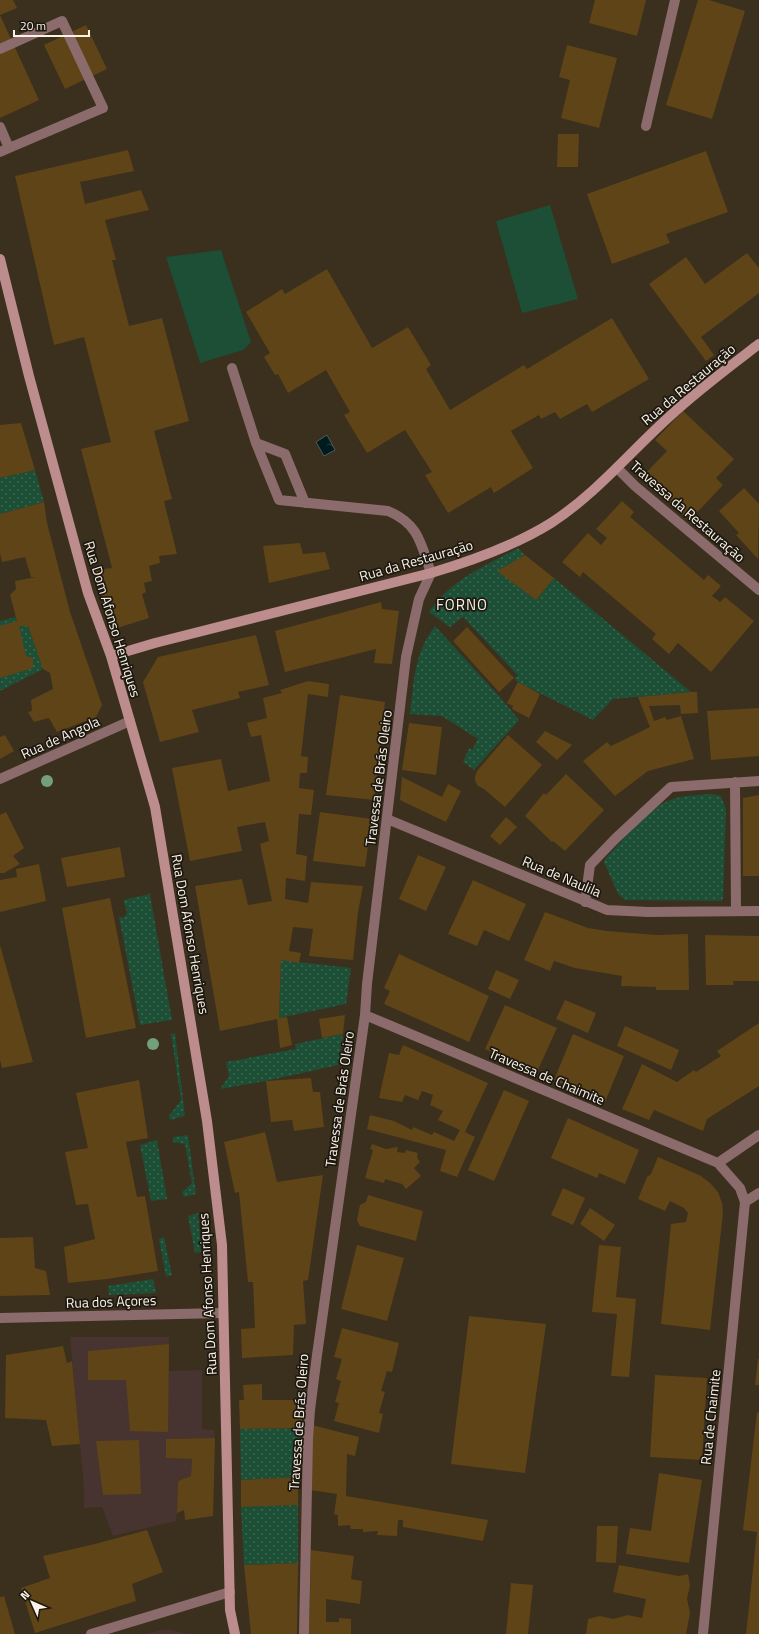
<svg xmlns="http://www.w3.org/2000/svg" width="759" height="1634" font-family="'Titillium Web',sans-serif">
<defs>
<pattern id="green-dots" width="8" height="8" patternUnits="userSpaceOnUse"><rect width="8" height="8" fill="#1c4f35"/><path d="M2 2h.1M6 6h.1" fill="none" stroke="#3e6952" stroke-width="1.8" stroke-linecap="round"/></pattern>
<pattern id="water-ripples" width="26" height="14" patternUnits="userSpaceOnUse"><rect width="26" height="14" fill="#001b20"/><path d="M2 4q2-2 4 0t4 0M15 11q2-2 4 0t4 0" fill="none" stroke="#263d40"/></pattern>
</defs>
<rect width="100%" height="100%" fill="#3b2f1d"/>
<path fill="#47332f" d="M70 1337H169V1371L202 1370V1429L214 1430 215 1438 166 1439V1458L192 1459 191 1476 178 1481 177 1513 176 1521 113 1536 102 1507 84 1508V1488Z
M162 1630H172L187 1634H147Z"/>
<path fill="url(#green-dots)" d="M35 470 44 502 0 514V478Z
M518 548 525 555 498 571 536 600 554 578 691 692 613 699 593 720 518 682 514 678 518 676 511 668 463 617 450 627 429 612C450 580 485 566 518 548Z
M16 617 19 626H28L43 669 0 691V621Z
M435 626 499 696 519 720 474 770 463 762 469 748 472 750 478 739 442 716 410 714C414 681 414 653 435 626Z
M711 794 721 796 726 809 723 898 722 901 625 900 618 894 604 862 605 859C626 837 649 803 680 797 690 795 701 795 711 794Z
M150 894 172 1020 140 1025 119 917H125L127 912 123 900Z
M281 960 351 968 346 1004 279 1018Z
M175 1033 185 1116 170 1120 169 1116 181 1100 171 1034Z
M343 1034 338 1065 266 1081 220 1089 229 1076 226 1062 296 1049 295 1044Z
M188 1135 196 1194 184 1197 182 1192 192 1183 185 1144 173 1142V1137Z
M157 1140 167 1199 151 1201 140 1145Z
M198 1213 201 1252 195 1253 188 1216Z
M164 1237 172 1275 166 1277 159 1239Z
M153 1279 156 1293 109 1295 108 1286Z
M302 1428 298 1477 241 1480 240 1429Z
M298 1505V1563L244 1565 241 1507Z"/>
<path fill="#1c4f35" d="M550 205 578 299 522 313 496 221Z
M221 250 251 342 243 350 200 363 166 257Z"/>
<path fill="url(#water-ripples)" stroke="#4b5c5c" d="M327 435 335 450 324 456 316 442Z"/>
<path fill="#5f4417" d="M0 0H13L17 8 0 15 39 100 0 118Z
M595 0H646L637 36 589 23Z
M698 0H709L745 11 712 119 666 105Z
M86 25 107 69 65 89 44 45Z
M567 45 617 58 599 128 561 118 570 80 559 77Z
M558 134H579L578 167H557Z
M128 150 134 171 80 182 85 204 141 190 149 210 105 220 116 260H112L129 326 162 318 189 421 154 431 172 499 164 501 177 554 159 556 160 563 149 566 152 581 144 583 146 592 142 594 149 618 111 630 95 570 112 568 81 449 111 442 84 337 54 345 15 176Z
M706 151 728 212 666 234 670 243 612 264 587 194Z
M747 253 759 268V293L701 337 714 355 706 361 649 284 686 257 705 284Z
M327 269 372 348 408 327 431 365 426 369 450 410 524 365 527 369 612 318 649 379 592 412 587 404 560 419 555 412 541 419 539 415 511 431 533 468 494 493 491 487 448 513 425 475 432 472 405 430 367 453 344 415 350 412 326 370 288 393 278 374 275 375 264 357 270 353 246 312 282 289 285 294Z
M683 411 734 459 716 478 723 485 689 521 643 476 667 451 655 440Z
M21 423 35 470 0 478V425Z
M744 488 759 504 758 559 736 535 739 533 719 511Z
M622 501 634 512 630 517 704 580 708 575 721 586 712 596 720 602 725 597 754 621 711 672 678 643 669 654 652 639 656 634 583 572 580 577 562 562 588 533 601 545 607 538 596 529Z
M44 502 47 523 70 612 102 705 96 717 57 732 49 718 34 722 28 712 32 711 31 700 53 689 50 673 43 669 28 626H19L26 656 33 658V668L0 678V626L17 621 10 595 16 589 15 581 36 577H31L25 557 2 562 0 553V514Z
M300 543 303 554 325 552 330 569 269 583 263 546Z
M525 555 554 578 536 600 497 571Z
M381 602 382 609 399 611 392 664 374 663 376 649 285 672 275 631Z
M467 627 514 678 499 692 453 641Z
M256 635 269 685 238 692 240 698 192 710 199 732 160 742 143 682 158 657Z
M308 681 329 684 328 697 308 694 301 756 308 757 307 773H300L299 788 314 790 311 815 299 814 296 854 307 856 305 881 286 878 285 899 308 903 311 882 363 886 358 912 353 960 309 956 313 929 293 927 289 951 301 953 299 963 281 960 279 1018 287 1017 292 1045 280 1048 277 1019 220 1031 195 886 242 879 248 905 272 901 260 844 269 841 265 822 237 827 242 851 190 861 172 768 221 759 228 791 270 781 261 735 251 737 247 723 267 718 263 698 282 693 280 690Z
M518 682 540 694 529 718 512 709 513 706 507 703Z
M691 692H697L698 713 681 714 680 705 649 706 654 721 665 717 667 720 681 716 694 759 648 771 615 796 583 761 607 742 611 746 650 727 638 697Z
M340 695 385 702 374 800 326 795Z
M759 708V756L711 760 707 711Z
M409 723 442 727 436 775 402 770Z
M545 731 572 745 557 760 536 742Z
M5 735 14 751 0 759V737Z
M508 735 542 765 505 807 484 789 478 786 475 781V777L477 771Z
M566 774 604 810 565 851 553 841 552 842 525 816 544 793 546 795Z
M402 777 442 797 448 784 461 791 446 822 400 800Z
M759 795V876H743V798Z
M6 812 24 848 13 856 20 864 4 873H0V815Z
M320 812 372 819 365 867 313 861Z
M506 817 517 827 500 845 490 836Z
M120 847 125 877 67 887 61 858Z
M418 855 446 867 426 911 399 899Z
M39 864 46 901 0 912V880L17 877 16 869Z
M473 880 526 904 509 941 484 930 477 946 448 934Z
M110 898 136 1028 86 1038 62 908Z
M545 912 588 928 607 931 656 935 688 934 689 990H656V987L621 986 622 976 575 968 554 961 550 971 524 960Z
M705 935 759 936V981H733L734 985H706Z
M0 945 33 1062 2 1068 0 1060Z
M399 954 489 996 469 1042 384 1004 390 991 384 988Z
M496 970 519 980 510 999 488 989Z
M565 1000 596 1013 588 1033 556 1019Z
M505 1005 557 1028 537 1072 485 1049Z
M345 1015 343 1034 322 1038 319 1019Z
M759 1023V1086L707 1119 703 1131 654 1110 649 1120 622 1109 642 1064 677 1082 694 1070 696 1072 721 1056 717 1051Z
M625 1026 679 1050 671 1070 617 1046Z
M573 1034 624 1056 605 1102 554 1080Z
M403 1045 488 1083 465 1132 475 1137 457 1177 440 1171 446 1150 367 1129 370 1115 394 1121 412 1130 413 1127 432 1135 434 1132 454 1141 460 1130 438 1120 443 1111 430 1105 433 1095 422 1091 418 1100 405 1095 402 1102 379 1098 389 1053 399 1055Z
M311 1078 313 1092H320L324 1127 294 1131 292 1120 271 1122 266 1081Z
M139 1080 148 1138 126 1142 137 1197 145 1196 158 1271 107 1279 68 1283 64 1247 95 1239 88 1204 76 1205 65 1152 88 1148 76 1093Z
M504 1090 529 1101 494 1181 468 1170Z
M568 1118 639 1150 625 1184 599 1173 597 1178 551 1158Z
M265 1132 277 1182 323 1175 308 1280 303 1281 306 1324 294 1325 293 1355 242 1358 241 1329 255 1328 253 1282H248L239 1192 235 1193 224 1142Z
M372 1144 386 1149 398 1147 397 1152 405 1153 406 1150 418 1153 417 1157 420 1162 414 1168 421 1176 406 1189 402 1184 385 1179 384 1183 365 1178 373 1150 370 1149Z
M658 1157 701 1176 710 1183 718 1192 722 1203 723 1213 710 1330 661 1324 671 1224 686 1222 688 1213 684 1208 670 1201 665 1211 638 1199 647 1177 651 1174Z
M563 1188 585 1198 573 1225 551 1215Z
M368 1195 423 1211 416 1241 360 1226 357 1220 360 1205 366 1202Z
M590 1208 615 1225 604 1241 580 1224Z
M33 1237 35 1268 46 1271 50 1295 0 1296V1238Z
M357 1245 404 1258 387 1321 341 1309Z
M599 1245 621 1247 616 1297 636 1299 629 1377 611 1376 617 1314 592 1312Z
M469 1316 546 1324 525 1473 451 1464Z
M342 1328 399 1343 392 1372 387 1371 381 1391 385 1392 379 1413 383 1414 379 1433 334 1421 339 1403 335 1402 341 1381 336 1379 342 1359 334 1357Z
M169 1344 168 1432 130 1431 126 1380H88V1351Z
M63 1346 67 1363 72 1361 80 1444 52 1446 46 1420 5 1418 6 1355Z
M758 1359H759V1385H755Z
M655 1375 707 1378 702 1460 650 1457Z
M262 1384V1400H302V1428L240 1429 239 1400H244L243 1385Z
M757 1412 759 1413V1634H746L757 1532 743 1530Z
M312 1425 359 1437 355 1456 347 1454 346 1496 488 1520 483 1541 403 1527V1520H398L397 1536 377 1535 378 1531 363 1532V1529H351L350 1525 338 1526V1515L334 1514 337 1494 310 1490Z
M215 1438 213 1516 185 1520 184 1510 177 1513 178 1481 191 1476 192 1459 166 1458V1439Z
M139 1440 141 1494 103 1495 96 1441Z
M659 1473 702 1480 689 1563 626 1554 630 1528 651 1531Z
M298 1477V1505L241 1507V1480Z
M597 1526H618L616 1563 596 1562Z
M147 1530 163 1572 132 1584 136 1601 35 1633 21 1588 50 1578 43 1556 95 1544Z
M311 1550 354 1556 351 1579 362 1581 360 1604 326 1599V1622H339V1618L351 1619V1634H309Z
M298 1563 297 1634H251L244 1565Z
M619 1565 679 1576 688 1574 690 1585 687 1599 690 1613 686 1634H586L588 1619 600 1616 613 1619 628 1615 642 1618 646 1599 613 1592Z
M511 1583 533 1585 528 1634H506Z
M4 1596 15 1634H0V1597Z"/>
<g fill="none" stroke-linecap="round" stroke-linejoin="round">
<path stroke="#8b6b6c" stroke-width="10" d="M0 49 62 21 103 108 9 148
M0 127 9 148 0 152"/>
<path stroke="#8b6b6c" stroke-width="10" d="M646 126 675 0
M232 368 256 443 279 500 388 511C419 524 421 544 431 573L419 599 406 657 367 984 365 1015 317 1355 310 1410 308 1439 304 1634
M256 443 285 454 305 503
M617 468 635 486 759 590
M0 779 130 721
M735 782 736 911
M387 819 607 910 648 912 759 911
M585 902 590 865 616 838 671 787 759 781
M365 1015 718 1163 740 1188 745 1202 703 1634
M718 1163 759 1135
M745 1202 759 1193
M0 1318 223 1313
M91 1634 230 1592"/>
<path stroke="#bd8c8d" stroke-width="10" d="M0 259 29 376 88 593 111 656 155 807 207 1121 222 1245 230 1610 235 1634
M111 656 155 643 431 573C471 561 516 545 551 523 596 494 630 452 670 416 698 390 729 367 759 344"/>
</g>
<g fill="#71a07a">
<circle cx="47" cy="781" r="6"/>
<circle cx="153" cy="1044" r="6"/>
</g>
<g text-anchor="middle" dominant-baseline="central" stroke-width="3.5" stroke-linejoin="round" paint-order="stroke">
<g font-size="14" fill="#fbf3e8" stroke="#1d1810">
<text transform="translate(688 384) rotate(-40)">Rua da Restauração</text>
<text transform="translate(688 511) rotate(41)">Travessa da Restauração</text>
<text transform="translate(416 560) rotate(-16)">Rua da Restauração</text>
<text transform="translate(113 619) rotate(73)">Rua Dom Afonso Henriques</text>
<text transform="translate(60 737) rotate(-24)">Rua de Angola</text>
<text transform="translate(378 778) rotate(-83)">Travessa de Brás Oleiro</text>
<text transform="translate(562 876) rotate(23)">Rua de Naulila</text>
<text transform="translate(191 934) rotate(80)">Rua Dom Afonso Henriques</text>
<text transform="translate(547 1076) rotate(23)">Travessa de Chaimite</text>
<text transform="translate(339 1099) rotate(-82)">Travessa de Brás Oleiro</text>
<text transform="translate(207 1294) rotate(-93)">Rua Dom Afonso Henriques</text>
<text transform="translate(111 1301) rotate(-2)">Rua dos Açores</text>
<text transform="translate(710 1417) rotate(-84)">Rua de Chaimite</text>
<text transform="translate(298 1422) rotate(-86)">Travessa de Brás Oleiro</text>
</g>
<g font-size="15" letter-spacing="1" fill="#fbf3e8" stroke="#1d1810">
<text x="462" y="604">FORNO</text>
</g>
</g>
<g transform="translate(32 1602) rotate(315)" stroke="#1d1810" stroke-width="3" paint-order="stroke">
<path d="M0-3L7 15L0 10L-7 15Z" fill="#fbf3e8"/>
<text y="-6" font-size="11" font-weight="bold" text-anchor="middle" fill="#fbf3e8">N</text>
</g>
<path d="M14 30v6h75v-6" fill="none" stroke="#fbf3e8" stroke-width="2"/>
<text x="20" y="30" font-size="12" fill="#fbf3e8" stroke="#1d1810" stroke-width="3" paint-order="stroke">20 m</text>
</svg>
